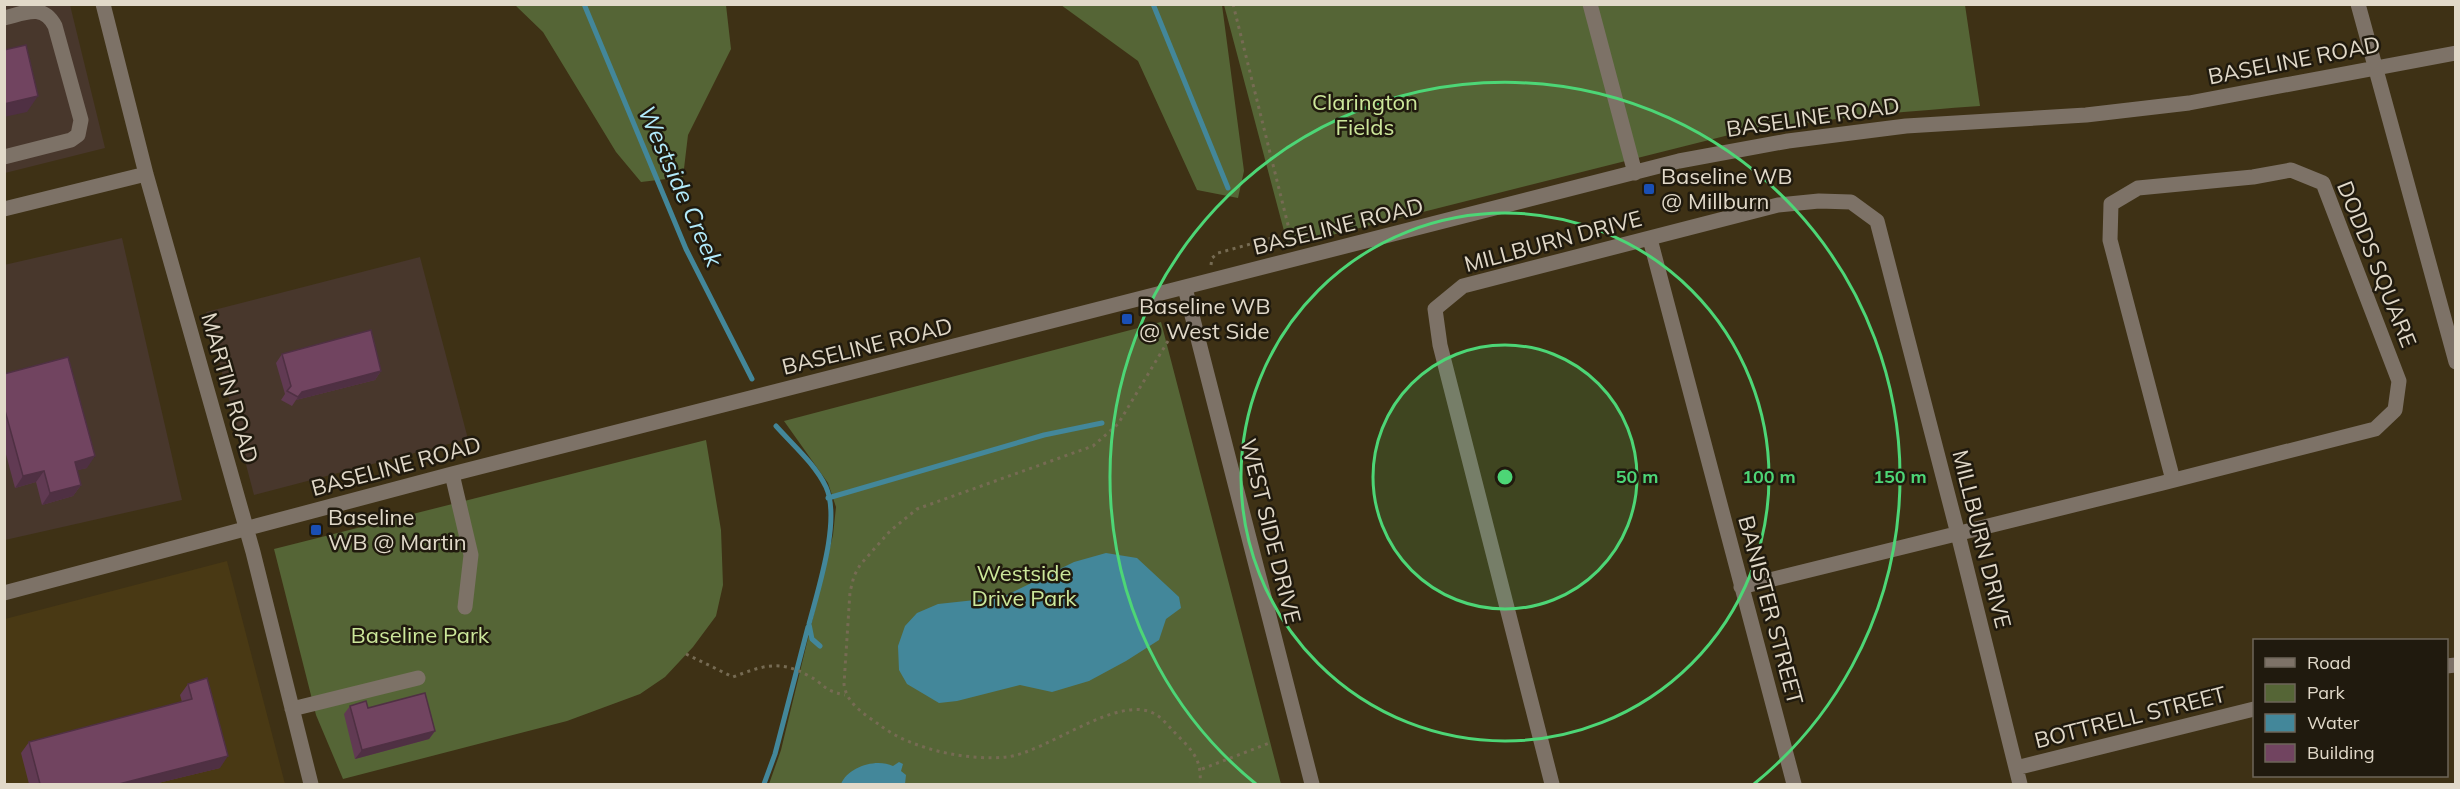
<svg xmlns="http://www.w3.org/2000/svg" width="2460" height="789" font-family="Mulish,sans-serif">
<rect width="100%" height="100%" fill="#3e3115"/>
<path fill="#48372c" d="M4 5H70L105 148 5 173Z
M122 238 182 500 5 540 4 265Z
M420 257 468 439 254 495 206 312Z"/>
<path fill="#493914" d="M227 561 285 784H5V619Z"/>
<path fill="#556536" d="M515 5H726L731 49 688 135 683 177 641 182 616 152 543 32Z
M1061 5H1222L1244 171 1238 198 1197 190 1138 61Z
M1224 5H1965L1980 106C1895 112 1812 120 1729 135L1288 246Z
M1161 322 1281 784H769L781 750 833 535 836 507 828 483 784 421Z
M706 440 721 530 723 585 716 616 693 647 665 677 640 694 567 721 343 779 316 715 274 549Z"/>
<path fill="#43879a" d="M1106 553 1137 558 1179 597 1181 608 1166 619 1159 640 1126 661 1089 681 1052 692 1020 685 957 701 939 703 907 684 899 670 898 646 905 626 917 613 938 604 1003 597 1074 562Z
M899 762 903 764 901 771 906 775 905 784H841C848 767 876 758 893 766Z"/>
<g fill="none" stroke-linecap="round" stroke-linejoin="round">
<path stroke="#43879a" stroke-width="5" d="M584 4 686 249 752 379
M1153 4 1228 188
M776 426C793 445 815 464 826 487 841 520 818 589 809 624L812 639 820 646
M828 498 1044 435 1102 423
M764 784 775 754 808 627"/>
<path stroke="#766b53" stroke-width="3" stroke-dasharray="3 4.5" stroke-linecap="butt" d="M1211 265 1212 258 1218 253 1290 233 1233 4
M1168 341 1118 424 1093 446 917 509 890 531 860 565 854 576 850 592 844 684C846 704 866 715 881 726 913 750 969 761 1007 757 1047 752 1116 695 1153 713 1162 717 1169 727 1176 734 1193 751 1202 760 1200 784
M686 654 733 677C762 666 779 659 809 676 826 685 822 690 845 695
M1202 769 1272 742"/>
<path stroke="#7d7267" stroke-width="15" d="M103 4 146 174 253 552 311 784
M1590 4 1635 173
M2358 4 2456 362
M4 18C25 13 43 3 55 26L81 120 78 135 71 140 4 157
M4 209 146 174
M1650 239 1794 784
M1185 288 1312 784
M452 474 471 555 465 607
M1741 587C1953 536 2164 483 2375 429L2395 410 2399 381 2323 183 2291 170 2253 177 2138 188 2111 204 2110 240 2173 480
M4 593 452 474 1679 161 1788 141 1906 126 2086 115 2189 103 2456 53
M2446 666 2456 665
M292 709 418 678
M2016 768 2254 709
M1552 784 1440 345 1435 309 1463 286 1778 205 1819 201 1851 202 1877 221 1958 534 2020 784"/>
</g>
<path fill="#613a53" d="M282 354 381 371 375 380 296 400 292 406 281 400 285 394 276 363Z
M4 374 87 468 77 470 81 485 73 496 42 505 36 482 15 488 4 447Z
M188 684 220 768 154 784H29L21 753 29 742 182 702 180 695Z
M350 706 368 708 435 731 429 739 355 759 344 714Z"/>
<path fill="#4f3043" d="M38 96 27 112 4 117V104Z
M381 371 375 380 296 400 302 392Z
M95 456 87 468 67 473 75 462Z
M44 471 36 482 15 488 23 476Z
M81 485 73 496 42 505 50 493Z
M435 731 429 739 355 759 362 750Z
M228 756 220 768 154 784H119Z"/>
<path fill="#714460" stroke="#4f3043" stroke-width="1.5" d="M26 45 38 96 4 104V50Z
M371 330 381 371 302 392 298 397 287 391 291 386 282 354Z
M68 357 95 456 75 462 81 485 50 493 44 471 23 476 4 407V374Z
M207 678 228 756 119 784H40L29 742 192 699 188 684Z
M425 693 435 731 362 750 350 706 366 701 368 708Z"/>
<circle cx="1505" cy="477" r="132" fill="#4dd676" fill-opacity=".12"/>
<g fill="none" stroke="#4dd676" stroke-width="3">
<circle cx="1505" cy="477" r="132"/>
<circle cx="1505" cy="477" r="264"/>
<path d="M1256 784A395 395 0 1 1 1754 784"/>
</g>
<g fill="#1a4fb4" stroke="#201a0e" stroke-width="2">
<rect x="1643" y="183" width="12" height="12" rx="3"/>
<rect x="1121" y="313" width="12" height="12" rx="3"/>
<rect x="310" y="524" width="12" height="12" rx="3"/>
</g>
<g text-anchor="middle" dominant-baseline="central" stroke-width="5" stroke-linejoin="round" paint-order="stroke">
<g font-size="22" fill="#e1d9c9" stroke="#201a0e">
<text transform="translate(2294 60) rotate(-11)">BASELINE ROAD</text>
<text transform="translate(1813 117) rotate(-8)">BASELINE ROAD</text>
<text transform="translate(1338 226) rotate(-14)">BASELINE ROAD</text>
<text transform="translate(1553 241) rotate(-15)">MILLBURN DRIVE</text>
<text transform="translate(2377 264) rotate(68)">DODDS SQUARE</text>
<text transform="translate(867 346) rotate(-14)">BASELINE ROAD</text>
<text transform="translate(230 388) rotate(74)">MARTIN ROAD</text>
<text transform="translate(396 466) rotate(-15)">BASELINE ROAD</text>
<text transform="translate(1271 531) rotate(76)">WEST SIDE DRIVE</text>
<text transform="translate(1982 539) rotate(76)">MILLBURN DRIVE</text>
<text transform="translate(1771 610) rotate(75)">BANISTER STREET</text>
<text transform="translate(2130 717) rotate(-14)">BOTTRELL STREET</text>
</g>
<g font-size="22" fill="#cce79a" stroke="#201a0e">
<text x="1365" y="102">Clarington<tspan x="1365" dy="25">Fields</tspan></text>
<text x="1024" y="573">Westside<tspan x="1024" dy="25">Drive Park</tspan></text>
<text x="420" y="635">Baseline Park</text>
</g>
<g font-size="22" fill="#e1d9c9" stroke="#201a0e" text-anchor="start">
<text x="1661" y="176">Baseline WB<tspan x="1661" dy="25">@ Millburn</tspan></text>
<text x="1139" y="306">Baseline WB<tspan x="1139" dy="25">@ West Side</tspan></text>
<text x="328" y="517">Baseline<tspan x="328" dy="25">WB @ Martin</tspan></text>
</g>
<g font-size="24" font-style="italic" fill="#b2ebfc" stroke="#201a0e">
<text transform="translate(681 186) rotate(66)">Westside Creek</text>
</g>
</g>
<circle cx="1505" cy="477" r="9" fill="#4dd676" stroke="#201a0e" stroke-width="3"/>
<g font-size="18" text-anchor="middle" font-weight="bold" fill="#4dd676" stroke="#201a0e" stroke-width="5" stroke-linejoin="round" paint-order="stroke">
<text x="1637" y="483">50 m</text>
<text x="1769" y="483">100 m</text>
<text x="1900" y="483">150 m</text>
</g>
<rect width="2460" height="789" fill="none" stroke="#e1d9c9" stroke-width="12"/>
<rect x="2253" y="639" width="195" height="138" fill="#201a0e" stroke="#6d6659" stroke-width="1.5"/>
<rect x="2265" y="658" width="30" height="9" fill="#7d7267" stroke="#6d6659" stroke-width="1.5"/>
<text x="2307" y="669" font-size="18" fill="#e1d9c9">Road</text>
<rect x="2265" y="684" width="30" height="18" fill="#556536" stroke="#6d6659" stroke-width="1.5"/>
<text x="2307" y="699" font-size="18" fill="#e1d9c9">Park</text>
<rect x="2265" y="714" width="30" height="18" fill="#43879a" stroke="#6d6659" stroke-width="1.5"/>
<text x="2307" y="729" font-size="18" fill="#e1d9c9">Water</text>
<rect x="2265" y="744" width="30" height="18" fill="#714460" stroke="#6d6659" stroke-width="1.5"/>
<text x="2307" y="759" font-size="18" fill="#e1d9c9">Building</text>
</svg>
